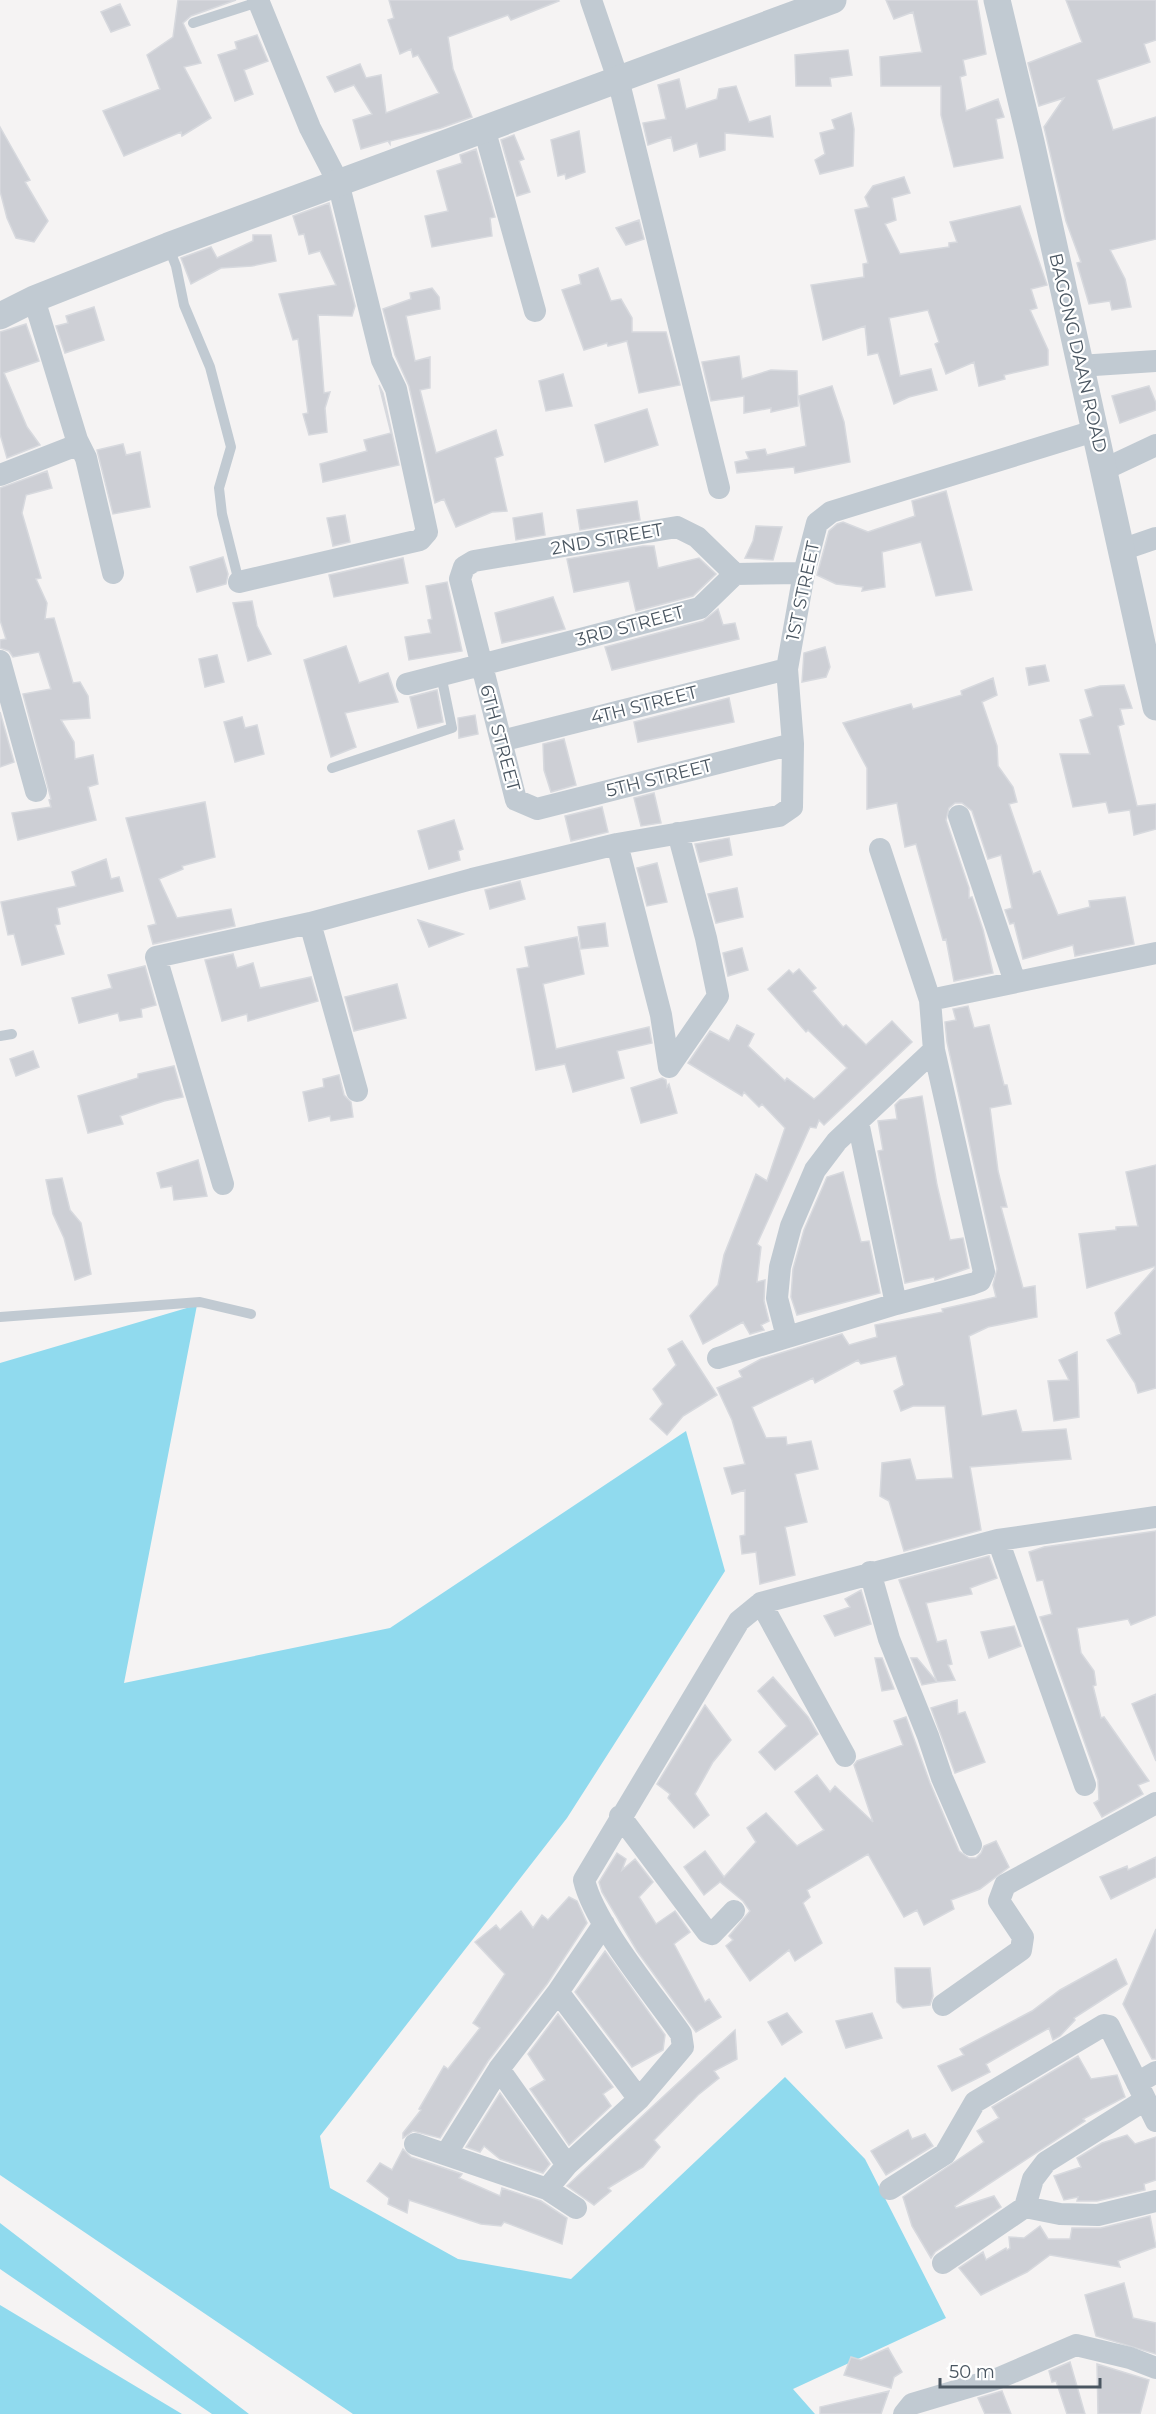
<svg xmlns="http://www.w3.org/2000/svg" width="1156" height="2414" font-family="Montserrat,sans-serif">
<rect width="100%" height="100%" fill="#f5f3f3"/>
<path fill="#90daee" d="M197 1305 124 1683 390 1628 686 1431 725 1571 567 1818 320 2136 330 2188 458 2259 571 2279 785 2077 865 2159 946 2318 793 2389 815 2414H353L0 2175V1363Z
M0 2223 249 2414H212L0 2269Z
M0 2305 182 2414H0Z"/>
<path fill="#cdcfd5" stroke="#d7d9de" stroke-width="1.5" d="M178 0H236L191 16 183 23 201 63 184 67 211 118 182 136 181 132 124 156 103 111 160 89 147 55 173 37Z
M389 0H558L559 1 511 20 508 15 448 37 453 69 472 117 441 128 390 141V144L388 141 361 149 353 120 372 114 354 85 335 92 327 77 360 64 366 78 381 75 386 113 439 93 418 55 413 57 411 49 400 54 388 20 394 18Z
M886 0H977L986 54 963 60 966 75 960 77 966 111 998 99 1004 117 996 119 1003 158 954 167 941 115V86H881L880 57 922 52 913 12 894 19Z
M1066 0H1156V40L1144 44 1150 62 1097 80 1113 130 1156 117V239L1110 250 1125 279 1131 307 1112 310 1110 301 1089 304 1077 263 1081 262 1066 221 1044 127 1064 98 1039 106 1028 63 1082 42Z
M120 4 130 25 111 32 101 12Z
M257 35 268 61 244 70 253 94 235 101 218 55 237 49 235 42Z
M848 50 852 75 830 78 831 86H796L795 55Z
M679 79 686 109 717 99 719 89 736 86 749 122 770 116 773 137 725 133V150L700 157 697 143 674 151 671 137 648 145 643 123 666 119 658 85Z
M851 113 854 129 853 166 820 174 815 160 825 154 820 133 835 129 832 120Z
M0 127 30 180 25 182 48 221 34 242 16 238 7 218 0 191Z
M579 131 585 172 566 179 565 174 558 176 551 140Z
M514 135 524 159 519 161 530 192 517 196 501 140Z
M476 149 495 217 490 218 492 236 432 247 425 216 448 211 437 171 462 163 460 155Z
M904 177 910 193 892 198 896 220 885 224 900 254 949 247V243L957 242 950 222 1020 206 1047 285 1031 289 1037 308 1030 310 1048 350V365L1004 375 1005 379 979 386 974 362 946 374 935 344 939 342 928 310 889 318 900 376 931 369 937 390 909 397 894 404 878 353 868 355 865 326 823 340 811 285 864 277 863 264 868 263 855 210 869 207 865 197 873 186Z
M329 203 355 306 352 316 318 315 324 393 330 392 325 408 327 432 309 435 303 414 308 413 298 339 293 340 279 294 336 285 320 251 309 254 304 234 299 235 293 216Z
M639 220 644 239 626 245 616 228Z
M253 235H271L276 261 252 266 221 268 191 284 181 258 211 247 217 258 253 241Z
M598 268 611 301 621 299 632 318V332H666L680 385 639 393 627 341 608 346 607 343 584 350 562 290 581 284 579 275Z
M432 288 439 297 440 309 406 316 415 361 430 357V388L420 390 436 453 496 430 503 455 495 458 507 511 492 512 456 527 444 499 435 503 409 386 395 355 383 309 411 299 410 293Z
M94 307 104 340 65 353 56 326 68 323 66 316Z
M26 324 39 361 4 373 27 427 40 445 7 458 0 434V332Z
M739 356 742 379 771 370 797 371 798 406 771 412V408L744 413V396L711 401 702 362Z
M563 374 572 406 546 411 539 381Z
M379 385 383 393 399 465 323 482 320 464 367 451 364 440 391 433Z
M832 386 844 422 850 462 795 473 794 467 737 473 735 462 749 459 746 452 765 449 767 455 806 446 799 396Z
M1149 386 1156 403V410L1120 423 1112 396Z
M647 409 658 445 605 462 595 425Z
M123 444 126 455 140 452 150 507 113 514 97 450Z
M47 471 52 488 26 495 22 513 41 578 36 579 47 603 45 619 54 618 73 683 80 682 88 696 90 718 61 720 74 742 75 759 93 755 98 784 88 787 96 820 18 840 12 813 51 807 49 800 51 799 23 694 51 689 39 652 13 657 9 651 0 648V640L6 639 0 620V488Z
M946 491 972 590 936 596 921 542 882 552 885 587 862 591 863 587 836 584 817 575 829 531 837 524 843 522 868 532 915 516 912 501Z
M637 501 640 520 580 530 577 510Z
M542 513 545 535 516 540 513 518Z
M345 515 350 542 333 546 327 518Z
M756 526 782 527 773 560 745 558 753 541Z
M643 546H654L658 568 699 558 716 574 693 596 636 611 629 581 574 592 567 559Z
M223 557 228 574 226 584 197 592 190 567Z
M403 558 408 583 334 597 329 575Z
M447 582 462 651 409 660 405 637 431 633 428 620 432 619 426 586Z
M553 597 565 629 502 643 495 613Z
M252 601 257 626 271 654 248 661 233 603Z
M718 609 723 625 735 623 739 639 612 670 605 647 703 621Z
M346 646 359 683 388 673 398 702 345 713 356 747 331 757 304 660Z
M825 647 830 667 826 677 802 682 804 653Z
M217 655 224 682 205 687 199 659Z
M1045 665 1049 681 1029 685 1026 668Z
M993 678 997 695 982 702 997 746 998 766 1013 787 1017 802 1009 804 1033 874 1040 871 1058 915 1090 907 1089 901 1125 897 1134 944 1075 956 1073 945 1023 959 1014 923 1010 924 1005 910 1012 908 1001 855 988 859 972 811 962 803H955L949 808 946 820 969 888V898L972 897 983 930 993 973 954 981 946 939 943 940 916 844 905 847 897 803 867 809V768L843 723 911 704 913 709 962 695 961 691Z
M1124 685 1132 708 1120 709 1124 724 1118 726 1137 806 1156 804V829L1134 835 1130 810 1109 813 1106 802 1073 807 1060 754H1090L1080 720 1093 716 1085 690 1100 686Z
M437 690 443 722 418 728 410 697Z
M729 698 734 722 638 742 634 722Z
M0 712 14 762 0 767Z
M475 715 478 734 459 738 458 718Z
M242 717 245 728 257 725 264 754 235 762 224 722Z
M564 739 576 785 551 792 544 770 543 744Z
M654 793 661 823 641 826 634 798Z
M205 802 215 857 182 866 183 869 159 879 177 918 231 909 235 926 153 944 148 926 156 924 126 818Z
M602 807 608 832 571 841 565 816Z
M454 820 463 849 458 851 460 860 429 869 418 831Z
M729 838 732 855 700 862 695 844Z
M106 859 111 879 119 877 123 891 57 908 60 924 55 925 64 954 22 965 14 934 8 935 1 902 76 886 72 872Z
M657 863 667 902 647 906 637 868Z
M520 881 525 899 490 909 485 890Z
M737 888 743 917 716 923 708 894Z
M418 920 463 934 429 947Z
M605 923 608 946 581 949 578 927Z
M577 937 584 974 543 984 556 1049 649 1027 652 1043 617 1051 624 1078 573 1092 565 1064 536 1070 517 969 529 967 525 947Z
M742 948 748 970 728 976 723 953Z
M233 954 237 968 253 963 260 988 311 977 318 1001 248 1021 247 1014 222 1021 205 960Z
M145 966 156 1005 141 1009 142 1017 120 1021 118 1013 79 1023 72 998 112 988 108 975Z
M799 969 816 988 812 991 843 1027 846 1025 866 1045 892 1021 912 1042 824 1125 819 1120 816 1128 810 1127 757 1244 761 1247 757 1282 765 1280 764 1301 769 1321 761 1325 764 1330 750 1334 743 1322 703 1344 690 1316 718 1285 724 1255 756 1174 767 1181 785 1128 762 1104 759 1107 744 1092 742 1096 688 1063 710 1031 729 1041 737 1025 754 1034 748 1046 785 1081 787 1078 814 1099 820 1094 847 1068 808 1030 806 1032 768 989 789 970 793 974Z
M397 984 406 1018 354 1031 345 997Z
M968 1006 974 1028 989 1025 1004 1085H1007L1011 1104 990 1108 998 1171 1007 1207H1001L1023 1288 1035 1286 1037 1317 988 1327 969 1336 982 1416 1016 1410 1022 1432 1066 1429 1071 1459 970 1467 981 1530 904 1551 889 1501 880 1496 882 1463 910 1459 916 1480 953 1478 945 1406H913L901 1411 894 1391 904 1385 896 1356 861 1364 858 1360 815 1383 813 1378 752 1407 766 1438 786 1437 787 1445 811 1441 818 1469 795 1474 807 1522 785 1527 795 1575 760 1584 756 1552 742 1554 740 1536 745 1535V1490L732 1494 724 1468 745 1464 732 1420 717 1388 742 1377 739 1371 761 1359 842 1334 849 1345 877 1337 875 1325 943 1312 942 1309 996 1297 993 1285 997 1269 947 1042 945 1022 956 1020 953 1009Z
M33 1051 39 1067 16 1076 10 1059Z
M174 1066 183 1097 164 1101 120 1116 123 1124 88 1133 78 1096 138 1078V1074Z
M339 1075 344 1095 351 1102 353 1117 331 1121 330 1116 309 1121 303 1092 324 1087 323 1079Z
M662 1078 666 1080 667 1087 669 1084 677 1113 641 1123 631 1088Z
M922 1096 937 1185 950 1240 963 1238 969 1268 935 1280 934 1277 905 1283 878 1151 883 1150 878 1121 897 1119 895 1105 900 1100Z
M198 1160 207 1196 174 1200 172 1186 161 1188 157 1173Z
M1156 1165V1266L1087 1288 1079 1234 1116 1230V1227L1138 1226 1126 1172Z
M843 1172 861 1242 869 1241 880 1293 797 1315 791 1297 793 1269 804 1230 827 1177Z
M62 1178 70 1210 81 1223 91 1274 75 1280 64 1238 53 1214 46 1180Z
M1156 1267V1388L1138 1393 1135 1383 1107 1340 1121 1334 1115 1313Z
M682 1341 717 1395 683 1416 667 1435 650 1419 663 1404 653 1389 676 1365 668 1349Z
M1077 1352 1079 1417 1054 1421 1048 1381 1069 1380 1059 1360Z
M1156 1531V1615L1131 1625 1128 1619 1077 1628 1081 1653 1094 1671 1096 1685 1093 1686 1101 1718 1104 1717 1149 1781 1138 1785 1143 1794 1102 1817 1094 1803 1099 1800 1098 1780 1040 1617 1052 1614 1043 1580 1037 1581 1029 1552 1044 1547Z
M989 1556 997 1578 970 1588 972 1594 926 1603 937 1642 946 1640 952 1664 948 1665 955 1680 937 1682 899 1580Z
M861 1590 871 1624 835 1636 824 1616 850 1607 845 1599Z
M1014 1626 1021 1646 989 1658 981 1632Z
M875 1658H882L894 1689 882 1691Z
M911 1658H917L937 1682 922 1685Z
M773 1677 808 1717 818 1734 775 1770 759 1752 787 1726 758 1691Z
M1156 1694V1761L1132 1704Z
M957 1700 958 1714 965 1712 985 1762 955 1773 931 1708Z
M705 1705 731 1740 713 1762 695 1794 709 1815 694 1828 668 1798 670 1794 657 1784Z
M906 1717 930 1783 959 1851 969 1858H976L981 1853 984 1846 996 1841 1009 1867 980 1889 951 1900 954 1909 924 1925 917 1910 904 1917 868 1854 807 1890 810 1897 803 1903 822 1943 795 1961 789 1950 750 1981 726 1946 733 1940 729 1936 750 1911 743 1901 720 1882 704 1895 684 1867 705 1851 724 1877 756 1842 747 1828 766 1813 797 1846 824 1830 795 1792 817 1775 830 1792 835 1786 873 1822 854 1765 857 1761 903 1745 894 1721Z
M617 1853 626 1859 622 1870 635 1859 653 1882 639 1897 656 1924 675 1911 690 1932 674 1944 705 2002 709 1999 721 2017 696 2032 637 1951 602 1892 599 1882Z
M1156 1857V1877L1111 1899 1100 1877 1127 1866 1128 1870Z
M569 1897 577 1901 587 1923 547 1984 488 2061 440 2138 413 2131 403 2138V2133L421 2110 419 2109 444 2066 448 2069 480 2028 473 2023 505 1974 475 1942 496 1925 500 1930 521 1911 533 1928 542 1915 548 1920Z
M1156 1929V2059H1152L1123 2004Z
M605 1951 665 2035 663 2050 632 2067 575 1992Z
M1116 1959 1127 1984 1074 2018 1075 2020 1060 2036 1053 2040 1049 2028 986 2064 990 2072 952 2091 938 2066 964 2055 960 2049 1032 2011 1060 1990Z
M895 1968H930L933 1996 930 2005 903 2008 897 2002Z
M787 2013 802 2032 782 2045 768 2022Z
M872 2013 882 2038 846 2048 836 2021Z
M558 2014 613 2087 603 2094 611 2106 569 2145 530 2089 545 2080 528 2054Z
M735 2030 737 2059 714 2071 719 2078 698 2095 654 2140 660 2147 643 2167 608 2188 611 2191 594 2205 567 2186Z
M1078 2056 1091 2079 1117 2075 1125 2097 1083 2119 1085 2121 955 2206 956 2208 994 2196 1001 2207 935 2252 931 2258 912 2226 903 2197 984 2142 977 2131 999 2118 992 2107Z
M500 2093 550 2164 543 2173 500 2159 484 2146 480 2152 466 2147Z
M908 2130 912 2139 925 2134 933 2146 886 2175 871 2151Z
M1127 2135 1135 2144 1156 2137V2180L1144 2184 1145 2190 1097 2201H1077L1078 2197 1064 2200 1054 2176 1081 2167 1077 2158 1102 2143Z
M403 2149 411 2157 462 2174 459 2178 500 2196 502 2188 541 2201 567 2218 562 2244 504 2222 501 2226 481 2224 409 2200 407 2213 388 2204 389 2198 367 2181 380 2163 392 2170Z
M1150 2216 1156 2247 1118 2261 1120 2267 1050 2255 1027 2272 981 2295 959 2268 983 2252 986 2260 1006 2248 1007 2250 1010 2248 1009 2237 1024 2238 1040 2226 1048 2239H1070L1072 2228H1101Z
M1124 2283 1133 2318 1156 2323V2354L1096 2336 1085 2295Z
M888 2348 902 2372 894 2377 891 2388 844 2375 851 2357 861 2360Z
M1070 2362 1085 2414H1067L1056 2381 1052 2382 1049 2371Z
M1097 2364 1149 2380 1140 2414H1098Z
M889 2391 881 2414H820V2407Z
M1002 2391 1011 2414H985L978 2398Z"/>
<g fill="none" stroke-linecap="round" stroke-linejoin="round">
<path stroke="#c1cad2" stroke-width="10" d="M193 23 258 2
M168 246 176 266 184 305 210 367 231 447 219 488 222 514 239 582
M332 768 452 728 441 675
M0 1036 12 1034
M0 1317 200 1302 251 1314"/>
<path stroke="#c1cad2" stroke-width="22" d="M591 0 618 79 719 488
M484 128 535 311
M34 299 77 440 86 458 113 573
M1079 366 1156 361
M1105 469 1156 445
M0 475 72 447 77 440
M1121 550 1156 538
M735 574 697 537 677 527 474 561 464 567 460 579 516 800 537 809 793 744
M239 582 420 540 427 532 396 389 382 360 338 182 310 128 258 0
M0 661 36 791
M407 684 700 608 735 574 804 573
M501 741 787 669
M959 816 1015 982
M617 844 661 1015 669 1067
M310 923 357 1091
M930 1000 1156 953
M669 1067 718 996 706 938 678 833
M858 1122 896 1304
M223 1184 156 957 310 923 472 879 617 844 779 816 792 807 793 744 787 669 804 573 817 523 831 512 1094 431
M787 1337 777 1298 780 1267 791 1226 815 1170 837 1141 934 1050
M718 1358 896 1304 972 1284 980 1281 984 1272 934 1050 930 1000 880 849
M998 1540 1085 1785
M870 1572 889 1639 928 1736 942 1778 971 1845
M761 1603 845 1756
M620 1816 707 1932 712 1934 734 1911
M558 1992 639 2099
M943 2005 1021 1950 1023 1937 999 1901 1005 1885 1156 1803
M499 2069 567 2165
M1137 2083 1156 2072
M1145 2100 1046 2162 1033 2179 1025 2207 1060 2214 1098 2215 1156 2201
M415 2144 547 2189 576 2208
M446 2154 499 2069 558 1992 604 1924
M547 2189 567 2165 639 2099 683 2047 681 2034C654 1995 594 1924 584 1880L739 1621 761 1603 998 1540 1156 1517
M890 2189 945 2154 975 2102 1104 2025 1109 2026 1156 2121
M943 2263 1025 2207
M904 2414 912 2404 999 2378 1076 2345 1130 2358 1156 2368"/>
<path stroke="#c1cad2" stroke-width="27" d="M997 0 1031 142 1156 707
M0 316 34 299 168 246 833 0"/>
</g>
<g text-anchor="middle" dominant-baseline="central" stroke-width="4.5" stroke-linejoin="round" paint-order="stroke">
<g font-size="18" fill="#4a5661" stroke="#fff">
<text transform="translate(1078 353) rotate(77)">BAGONG DAAN ROAD</text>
<text transform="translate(607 539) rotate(-10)">2ND STREET</text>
<text transform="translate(803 591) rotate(-78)">1ST STREET</text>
<text transform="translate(630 626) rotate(-15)">3RD STREET</text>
<text transform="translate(644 705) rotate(-14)">4TH STREET</text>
<text transform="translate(500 738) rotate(75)">6TH STREET</text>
<text transform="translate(659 778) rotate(-14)">5TH STREET</text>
</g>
</g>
<path d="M940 2378v9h160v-9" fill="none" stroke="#4a5661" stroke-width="3"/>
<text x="949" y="2378" font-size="18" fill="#4a5661" stroke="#ffffff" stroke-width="4.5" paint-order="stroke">50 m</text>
</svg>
